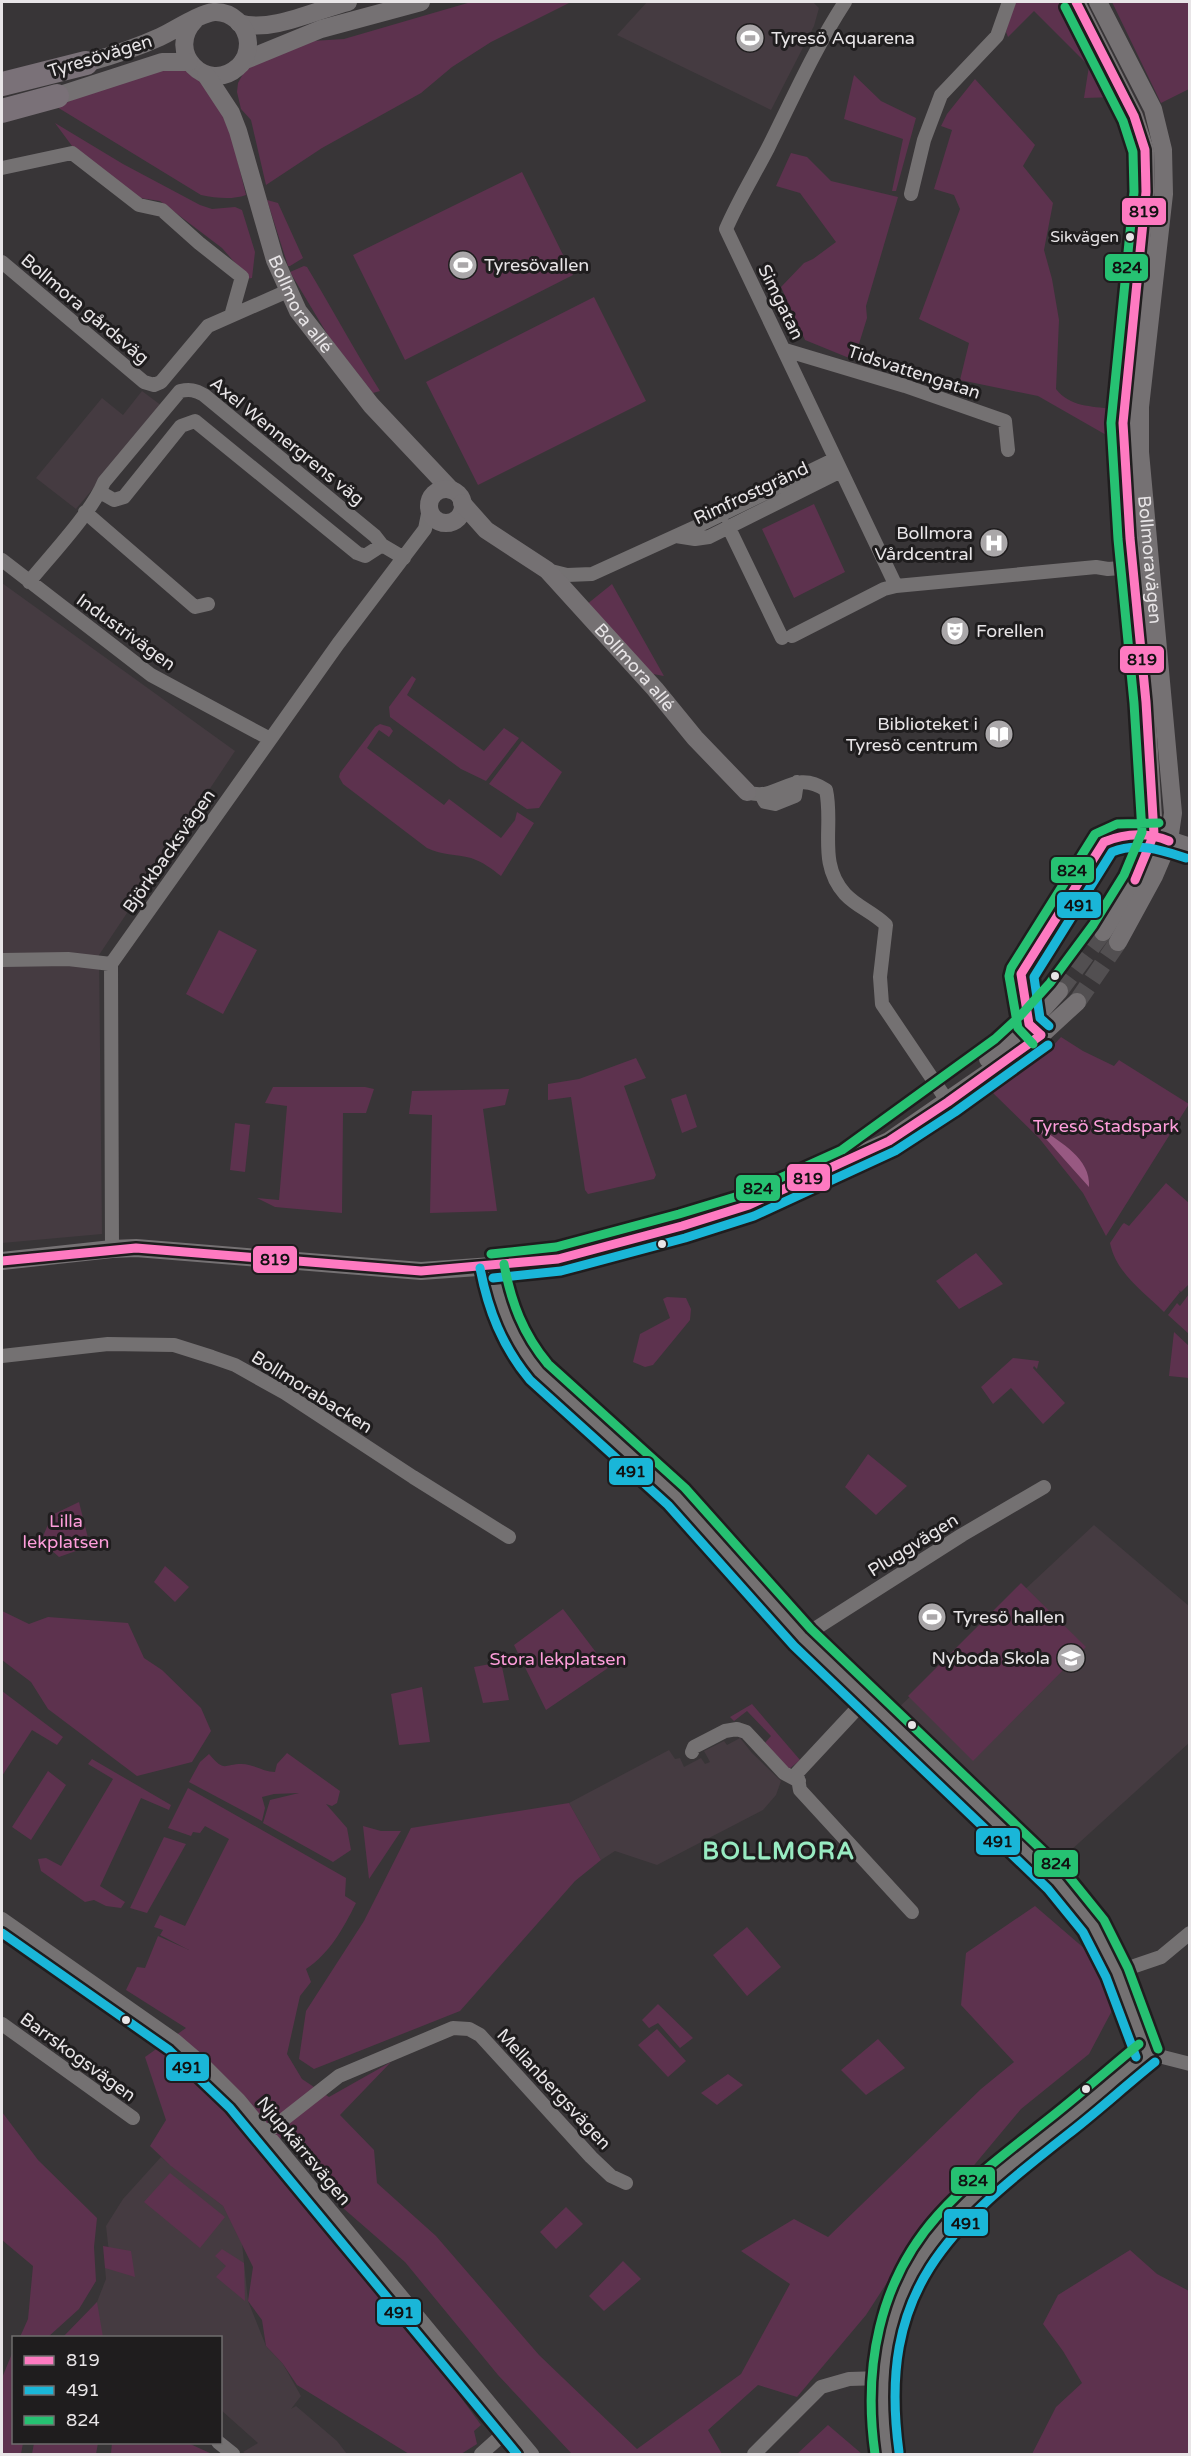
<svg xmlns="http://www.w3.org/2000/svg" width="1191" height="2456" font-family="'Varela Round',sans-serif">
<rect width="100%" height="100%" fill="#383537"/>
<path fill="#453b41" d="M647 2H813L819 8 814 26 771 110 617 35Z
M142 391 162 406 76 509 36 478 102 398 123 415Z
M2 583 235 751 99 955 102 1234 2 1243Z
M1094 1525 1189 1606V1743L1059 1861 897 1709Z
M740 1738 752 1753 781 1781 776 1795 763 1810 657 1865 615 1851 601 1860 569 1803 669 1750 675 1759 680 1758 684 1767 701 1758 705 1764 710 1762 704 1751 724 1741 727 1745Z
M161 2157 223 2206 242 2243 248 2301 266 2346 283 2364 301 2396 291 2409 296 2406 337 2441 347 2454H246L243 2452 258 2443 221 2410 220 2338H64L97 2302 106 2279 105 2268 110 2262 106 2226 123 2199Z"/>
<path fill="#5d324e" d="M471 2H571L491 42 452 67 421 93 322 148 266 185 251 120 241 109 237 92 238 83 249 63 312 41 344 39Z
M1014 2H1065L1117 97 1084 98 1089 66 1034 11 1008 37 1006 32Z
M1112 2H1189V89L1161 103Z
M187 65 215 97 232 138 246 195C232 200 216 198 201 195L57 107 113 81Z
M854 75 881 101 916 118 896 191H892L903 139 844 119Z
M975 79 1035 145 1023 166 1053 203 1044 250 1052 279 1059 320 1056 389C1070 407 1091 406 1112 409L1108 436 1038 396 960 380 969 343 919 319 960 209 954 195 934 189 952 130 941 126 947 114Z
M55 123 123 164 200 205 212 209 235 207 242 210 255 252 252 278 246 279 237 265 222 248 160 201 140 198 72 146Z
M791 153 807 157 831 181 898 197 866 306 867 318 854 360 805 340 781 287 804 263 813 259 836 242 800 193 776 186Z
M522 172 573 275 405 360 353 255Z
M267 200 278 203 303 258 290 266H288Z
M304 266 307 267C332 308 354 350 380 391L373 393 329 337 290 272Z
M594 297 646 401 478 485 426 382Z
M814 504 845 572 794 598 762 529Z
M612 584 664 676 653 674 586 605Z
M412 676 416 679 407 695 484 751 504 728 519 738 486 781 461 769 390 717 389 707Z
M380 724 390 727 393 731 389 737 379 730 367 748 444 805 449 799 501 838 515 820 517 812 534 823 501 876C492 869 483 862 471 858 456 854 441 855 427 848L343 784 339 777 340 773 375 727Z
M522 741 562 772 539 808 527 809 489 784Z
M219 930 257 950 223 1014 186 994Z
M1061 1037 1083 1051 1114 1066 1119 1060 1122 1062 1189 1104 1106 1236 1083 1193 1039 1138 992 1092 1051 1048Z
M636 1058 646 1078 624 1086 656 1175 654 1179 588 1194 585 1190 571 1097 548 1100V1084L579 1079Z
M273 1087H365L374 1089 366 1113H343L342 1213 275 1207 257 1198 279 1200 287 1106 265 1103Z
M509 1089 505 1105 483 1109 497 1211 430 1213 432 1115 409 1114 412 1091Z
M686 1094 697 1127 682 1133 671 1099Z
M235 1123 250 1125 245 1172 230 1170Z
M1166 1183 1189 1203 1190 1283 1181 1292 1178 1290 1180 1292 1164 1312C1143 1291 1116 1273 1110 1243L1122 1225 1124 1223 1129 1226Z
M976 1253 1003 1284 959 1309 936 1281Z
M1189 1294V1334L1168 1315 1177 1303 1180 1306Z
M667 1297 686 1298 691 1309 690 1320 653 1365 645 1367 633 1362 640 1334 670 1318 663 1299Z
M1174 1332 1189 1346V1378L1169 1376Z
M1013 1358 1039 1361 1037 1369 1034 1366 1033 1368 1065 1403 1043 1424 1011 1388 993 1404 981 1387Z
M868 1454 907 1486 876 1515 845 1487Z
M79 1502 90 1546 59 1557 41 1541 52 1515Z
M165 1566 189 1587 175 1602 154 1582Z
M1021 1583 1086 1647 973 1761 908 1696Z
M563 1609 608 1668 546 1710 514 1645Z
M2 1611 29 1624 48 1617 128 1623 144 1658 162 1670 201 1708 211 1731 192 1762 137 1776 48 1709 31 1682 2 1660Z
M501 1662 509 1700 483 1703 474 1667Z
M422 1687 430 1742 399 1745 391 1694Z
M2 1691 63 1737 57 1745 32 1730 2 1776Z
M752 1704 800 1760 788 1770 764 1744 771 1736 747 1711 734 1721 730 1717Z
M287 1753 340 1791 337 1803 332 1806 326 1804 347 1828 351 1850 333 1862 263 1823 270 1800 299 1793 274 1794 262 1797 265 1808 262 1821 189 1782 200 1762 209 1754C225 1773 223 1764 242 1764 253 1764 264 1772 275 1772L277 1764Z
M92 1759 171 1805 169 1810 141 1798 100 1886 125 1902 121 1908 106 1906 94 1900 85 1902 41 1871 38 1859 46 1858 61 1866 113 1779 88 1764Z
M48 1771 66 1785 31 1840 12 1827Z
M188 1788 346 1878 345 1896 356 1903C343 1929 330 1953 306 1969L311 1982 300 1996 287 2054 302 2079 329 2097 391 2062 340 2115 374 2150 377 2183 436 2236 539 2355 637 2449 741 2374 790 2284 741 2251 794 2219 828 2237 981 2089 1014 2062 961 2005 966 1953 1035 1906 1085 1949 1115 2005 1089 2054 1021 2109 925 2224 866 2315 797 2397 758 2385 708 2430 722 2454H572L498 2375 405 2262 343 2208 284 2135 264 2155 407 2324 481 2425 474 2431 477 2444 461 2454H409L297 2385 283 2364 266 2346 262 2320 248 2301 253 2267 223 2206 171 2166 150 2146 166 2120 145 2057 186 2028 126 1990 137 1967 145 1968 158 1936 189 1950 160 1935 163 1930 154 1927 160 1915 185 1926 229 1839 205 1826 200 1833 193 1832 191 1836 168 1828Z
M569 1803 601 1860 575 1881 460 2011 314 2069 299 2059 306 2011 364 1921 411 1828Z
M363 1826 381 1831H401L369 1879Z
M164 1837 186 1844 147 1913 130 1908Z
M747 1927 781 1967 747 1996 713 1955Z
M658 2004 693 2038 680 2048 658 2023 649 2028 642 2020Z
M657 2029 686 2061 668 2077 638 2045Z
M878 2039 905 2068 866 2095 841 2070Z
M728 2074 743 2085 717 2105 701 2093Z
M2 2112 38 2160 97 2218 94 2247 96 2281 79 2309 48 2337H20L28 2319 33 2266 2 2240Z
M170 2173 225 2217 200 2248 144 2202Z
M566 2207 583 2224 556 2249 540 2232Z
M103 2246 131 2251 135 2277 105 2268Z
M222 2249 244 2263 245 2301 216 2277 226 2266 215 2256Z
M1130 2250 1157 2274 1189 2291V2454H1032L1056 2407 1082 2383 1063 2351 1043 2324 1058 2295Z
M623 2261 641 2279 604 2311 589 2296Z
M97 2302 103 2337H63Z
M13 2351 14 2442 23 2443 21 2454H2V2378Z
M828 2425 862 2454H797Z
M112 2442 188 2443 212 2454H111Z
M34 2443V2442L98 2443 96 2454H32Z"/>
<path fill="#985982" d="M1041 1128C1060 1143 1091 1158 1089 1187L1038 1130Z"/>
<g fill="none" stroke-linecap="round" stroke-linejoin="round">
<path stroke="#524f51" stroke-width="18" stroke-dasharray="18 9" stroke-linecap="butt" d="M1059 991 1103 932
M1077 1002 1118 942"/>
<path stroke="#747172" stroke-width="14" d="M845 2C815 48 793 98 768 148 754 175 738 201 726 229L896 586
M2 168 72 153 139 205 162 210 199 243 242 277 231 316
M911 194 924 140 941 95 997 36 1009 2
M2 262 144 382 154 385 161 382 208 326 290 290
M785 350 905 386 1005 421 1008 450
M100 492 114 500 124 497 181 426 195 421 357 553 365 556 382 545
M85 512 195 607 208 604
M728 526 782 638
M676 536 695 539 709 537 841 471
M2 560 151 675 270 739
M547 570 567 575 592 574 704 523 835 459
M29 582C50 556 92 512 104 482L180 391C190 389 195 390 204 395L375 536 382 545 404 558
M792 636 884 589 896 586 1096 567 1108 569 1133 567
M747 792C779 803 792 767 826 790 834 826 817 863 845 894 857 907 873 912 886 925L880 977 882 1004 948 1102
M762 796 765 802 775 804 795 796 797 782
M2 960 68 959 111 964
M112 1249 111 964 338 644 425 529 429 509
M492 1266C498 1306 512 1342 539 1372L677 1497 802 1637 1057 1881 1093 1925 1117 1972 1147 2053
M2 1356 108 1344 174 1345 212 1357 235 1365 285 1393 413 1477 509 1537
M802 1637 962 1535 1044 1487
M866 1699 797 1773 800 1790 912 1912
M692 1752 694 1747 725 1731 737 1729 746 1732 784 1773 799 1781
M2 1919 176 2041 204 2065 239 2100 532 2454
M1117 1972 1161 1957 1190 1933
M2 2024 133 2118
M1147 2053 1190 2064
M265 2134 339 2076 453 2028 469 2029 480 2035 591 2157 611 2176 626 2183
M218 2442 233 2454
M481 2454 510 2428
M754 2454 821 2387 849 2379 882 2378
M887 2454C872 2375 890 2285 946 2224 981 2186 1022 2155 1063 2123 1091 2100 1119 2076 1147 2053"/>
<g stroke="#757173" stroke-width="18">
<path d="M1076 2 1134 116 1145 150 1146 192 1123 423 1130 538 1146 702 1154 834 1135 880 1103 932"/>
<path id="s1" d="M1098 2 1153 109 1163 150 1164 194 1140 407V452L1173 813 1169 841 1154 876 1118 942"/>
<path d="M239 23C271 33 316 10 348 2"/>
<path d="M243 61 321 29 421 2"/>
<path d="M86 63C111 56 136 48 160 37 175 30 198 14 214 12 231 11 247 25 248 43 248 52 245 61 238 67 207 95 164 52 195 20"/>
<path id="s2" d="M206 75 231 113 238 131 275 260 298 311 371 405 451 490"/>
<path d="M57 96 162 62H189"/>
<circle cx="446" cy="506" r="17"/>
<path id="s3" d="M462 503 486 530 547 570 655 689 695 738 747 792"/>
<path d="M1157 836 1190 847"/>
<path d="M988 1059 1029 1024 1059 991"/>
<path d="M2 1261 112 1249 136 1248 421 1271 492 1266 558 1259 682 1226 749 1205 889 1141 1011 1057 1041 1035 1077 1002"/>
</g>
<path stroke="#7a7178" stroke-width="24" d="M2 84 86 63
M2 111 57 96"/>
<g stroke="#1f1d1e" stroke-width="14">
<path id="bus-1" d="M1076 2 1134 116 1145 150 1146 192 1123 423 1130 538 1146 702 1154 834 1135 880
M1041 1035 1029 1024 1021 974 1104 842C1126 833 1147 832 1169 841
M2 1261 136 1248 421 1271 558 1259 682 1226 749 1205 889 1141 948 1102 1041 1035"/>
</g>
<g stroke="#1f1d1e" stroke-width="14">
<path id="bus-2" d="M1049 1026 1040 1018 1034 977 1112 852C1138 842 1161 850 1186 858
M480 1268C488 1310 502 1346 530 1380L668 1505 794 1646 1048 1889 1083 1932 1106 1977 1136 2057
M493 1278 561 1271 685 1238 754 1216 895 1151 955 1112 1048 1045
M2 1933 169 2050 230 2108 517 2454
M899 2452C877 2289 948 2228 1067 2135 1097 2112 1125 2086 1155 2062"/>
</g>
<g stroke="#1f1d1e" stroke-width="14">
<path id="bus-3" d="M1033 1044 1018 1028 1009 976 1011 968 1095 834 1117 824 1159 823
M491 1254 556 1247 679 1214 745 1194 842 1150 995 1039 1020 1016 1050 983 1093 925 1124 875 1142 832 1134 703 1118 539 1111 423 1134 192 1133 152 1123 121 1065 7
M504 1264C511 1302 523 1334 548 1364L685 1488 811 1629 1066 1873 1104 1920 1128 1968 1158 2049
M875 2454C863 2369 878 2282 938 2215 972 2177 1015 2146 1055 2114 1084 2091 1111 2067 1139 2044"/>
</g>
<use href="#bus-1" stroke="#fe7ac1" stroke-width="9"/>
<use href="#bus-2" stroke="#1ab6d8" stroke-width="9"/>
<use href="#bus-3" stroke="#26c172" stroke-width="9"/>
</g>
<defs>
<g id="stadium-disc" transform="scale(1.5)"><circle r="9.5" fill="#aaa7a9" stroke="#1f1d1e"/><path d="M0-5a6.5 5 0 1 0 0 10a6.5 5 0 1 0 0-10ZM-3.5-1.8h7v3.6h-7Z" fill="#fff"/></g>
<g id="hospital-disc" transform="scale(1.5)"><circle r="9.5" fill="#aaa7a9" stroke="#1f1d1e"/><path d="M-5-5h3v3.5h4V-5h3V5h-3V1.5h-4V5h-3Z" fill="#fff"/></g>
<g id="theatre-disc" transform="scale(1.5)"><circle r="9.5" fill="#aaa7a9" stroke="#1f1d1e"/><path d="M-5-5.5Q0-4 5-5.5V0Q5 5 0 6Q-5 5-5 0ZM-3.3-2.5H-1v1.5H-3.3ZM1-2.5H3.3v1.5H1ZM-2.8 1Q0 5.5 2.8 1Z" fill="#fff"/></g>
<g id="library-disc" transform="scale(1.5)"><circle r="9.5" fill="#aaa7a9" stroke="#1f1d1e"/><path d="M-6-4Q-3-5.5-.7-3.5V5Q-3 3-6 4ZM6-4Q3-5.5 .7-3.5V5Q3 3 6 4Z" fill="#fff"/></g>
<g id="school-disc" transform="scale(1.5)"><circle r="9.5" fill="#aaa7a9" stroke="#1f1d1e"/><path d="M0-5L7-2L0 1L-7-2ZM-4 1L0 2.5L4 1V4Q0 6-4 4Z" fill="#fff"/></g>
</defs>
<g fill-rule="evenodd">
<use href="#stadium-disc" x="750" y="38"/>
<use href="#stadium-disc" x="463" y="265"/>
<use href="#hospital-disc" x="994" y="543"/>
<use href="#theatre-disc" x="955" y="631"/>
<use href="#library-disc" x="999" y="734"/>
<use href="#stadium-disc" x="932" y="1617"/>
<use href="#school-disc" x="1071" y="1658"/>
</g>
<g fill="#e8e5e7" stroke="#1f1d1e" stroke-width="2">
<circle cx="1130" cy="237" r="5"/>
<circle cx="1055" cy="976" r="5"/>
<circle cx="662" cy="1244" r="5"/>
<circle cx="912" cy="1725" r="5"/>
<circle cx="126" cy="2020" r="5"/>
<circle cx="1086" cy="2089" r="5"/>
</g>
<g text-anchor="middle" dominant-baseline="central" stroke-width="6" stroke-linejoin="round" paint-order="stroke">
<g font-size="16" fill="#e8e5e7" stroke="#1f1d1e" text-anchor="end">
<text x="1119" y="237">Sikvägen</text>
</g>
<g font-size="18" fill="#e8e5e7" stroke="#1f1d1e" text-anchor="start">
<text x="771" y="38">Tyresö Aquarena</text>
<text x="484" y="265">Tyresövallen</text>
<text x="973" y="533" text-anchor="end">Bollmora<tspan x="973" dy="21">Vårdcentral</tspan></text>
<text x="976" y="631">Forellen</text>
<text x="978" y="724" text-anchor="end">Biblioteket i<tspan x="978" dy="21">Tyresö centrum</tspan></text>
<text x="953" y="1617">Tyresö hallen</text>
<text x="1050" y="1658" text-anchor="end">Nyboda Skola</text>
</g>
<g font-size="18" fill="#e8e5e7" stroke="#1f1d1e">
<text transform="translate(100 56) rotate(-17)">Tyresövägen</text>
<text transform="translate(781 302) rotate(64)">Simgatan</text>
<text stroke="none"><textPath href="#s2" startOffset="250">Bollmora allé</textPath></text>
<text transform="translate(85 309) rotate(40)">Bollmora gårdsväg</text>
<text transform="translate(914 372) rotate(18)">Tidsvattengatan</text>
<text transform="translate(287 441) rotate(39)">Axel Wennergrens väg</text>
<text transform="translate(751 493) rotate(-25)">Rimfrostgränd</text>
<text stroke="none"><textPath href="#s1" startOffset="574">Bollmoravägen</textPath></text>
<text transform="translate(126 632) rotate(36)">Industrivägen</text>
<text stroke="none"><textPath href="#s3" startOffset="240">Bollmora allé</textPath></text>
<text transform="translate(169 851) rotate(-55)">Björkbacksvägen</text>
<text transform="translate(312 1392) rotate(32)">Bollmorabacken</text>
<text transform="translate(913 1545) rotate(-32)">Pluggvägen</text>
<text transform="translate(78 2057) rotate(36)">Barrskogsvägen</text>
<text transform="translate(554 2089) rotate(47)">Mellanbergsvägen</text>
<text transform="translate(304 2151) rotate(50)">Njupkärrsvägen</text>
</g>
<g font-size="18" fill="#fd9dda" stroke="#1f1d1e">
<text x="1106" y="1126">Tyresö Stadspark</text>
<text x="66" y="1521">Lilla<tspan x="66" dy="21">lekplatsen</tspan></text>
<text x="558" y="1659">Stora lekplatsen</text>
</g>
<g font-size="24" font-weight="bold" letter-spacing="1.5" fill="#98ebc2" stroke="#1f1d1e">
<text x="779" y="1851">BOLLMORA</text>
</g>
</g>
<g stroke="#1f1d1e" stroke-width="2">
<rect x="1121" y="197" width="46" height="29" rx="6" fill="#fe7ac1"/>
<rect x="1104" y="253" width="45" height="29" rx="6" fill="#26c172"/>
<rect x="1119" y="645" width="46" height="29" rx="6" fill="#fe7ac1"/>
<rect x="1050" y="856" width="45" height="28" rx="6" fill="#26c172"/>
<rect x="1056" y="891" width="46" height="28" rx="6" fill="#1ab6d8"/>
<rect x="786" y="1163" width="45" height="29" rx="6" fill="#fe7ac1"/>
<rect x="735" y="1174" width="46" height="28" rx="6" fill="#26c172"/>
<rect x="252" y="1245" width="46" height="29" rx="6" fill="#fe7ac1"/>
<rect x="608" y="1457" width="46" height="29" rx="6" fill="#1ab6d8"/>
<rect x="975" y="1827" width="46" height="29" rx="6" fill="#1ab6d8"/>
<rect x="1033" y="1849" width="46" height="29" rx="6" fill="#26c172"/>
<rect x="165" y="2053" width="45" height="29" rx="6" fill="#1ab6d8"/>
<rect x="950" y="2166" width="46" height="29" rx="6" fill="#26c172"/>
<rect x="943" y="2208" width="46" height="29" rx="6" fill="#1ab6d8"/>
<rect x="376" y="2298" width="46" height="28" rx="6" fill="#1ab6d8"/>
</g>
<g font-size="16" text-anchor="middle" font-weight="bold" fill="#111">
<text x="1144" y="217">819</text>
<text x="1127" y="273">824</text>
<text x="1142" y="665">819</text>
<text x="1072" y="876">824</text>
<text x="1079" y="911">491</text>
<text x="808" y="1184">819</text>
<text x="758" y="1194">824</text>
<text x="275" y="1265">819</text>
<text x="631" y="1477">491</text>
<text x="998" y="1847">491</text>
<text x="1056" y="1869">824</text>
<text x="187" y="2073">491</text>
<text x="973" y="2186">824</text>
<text x="966" y="2229">491</text>
<text x="399" y="2318">491</text>
</g>
<rect width="1191" height="2456" fill="none" stroke="#e8e5e7" stroke-width="6"/>
<rect x="12" y="2336" width="210" height="108" fill="#1f1d1e" stroke="#6f6d6e" stroke-width="1.5"/>
<rect x="24" y="2356" width="30" height="9" fill="#fe7ac1" stroke="#6f6d6e" stroke-width="1.5"/>
<text x="66" y="2366" font-size="18" fill="#e8e5e7">819</text>
<rect x="24" y="2386" width="30" height="9" fill="#1ab6d8" stroke="#6f6d6e" stroke-width="1.5"/>
<text x="66" y="2396" font-size="18" fill="#e8e5e7">491</text>
<rect x="24" y="2416" width="30" height="9" fill="#26c172" stroke="#6f6d6e" stroke-width="1.5"/>
<text x="66" y="2426" font-size="18" fill="#e8e5e7">824</text>
</svg>
